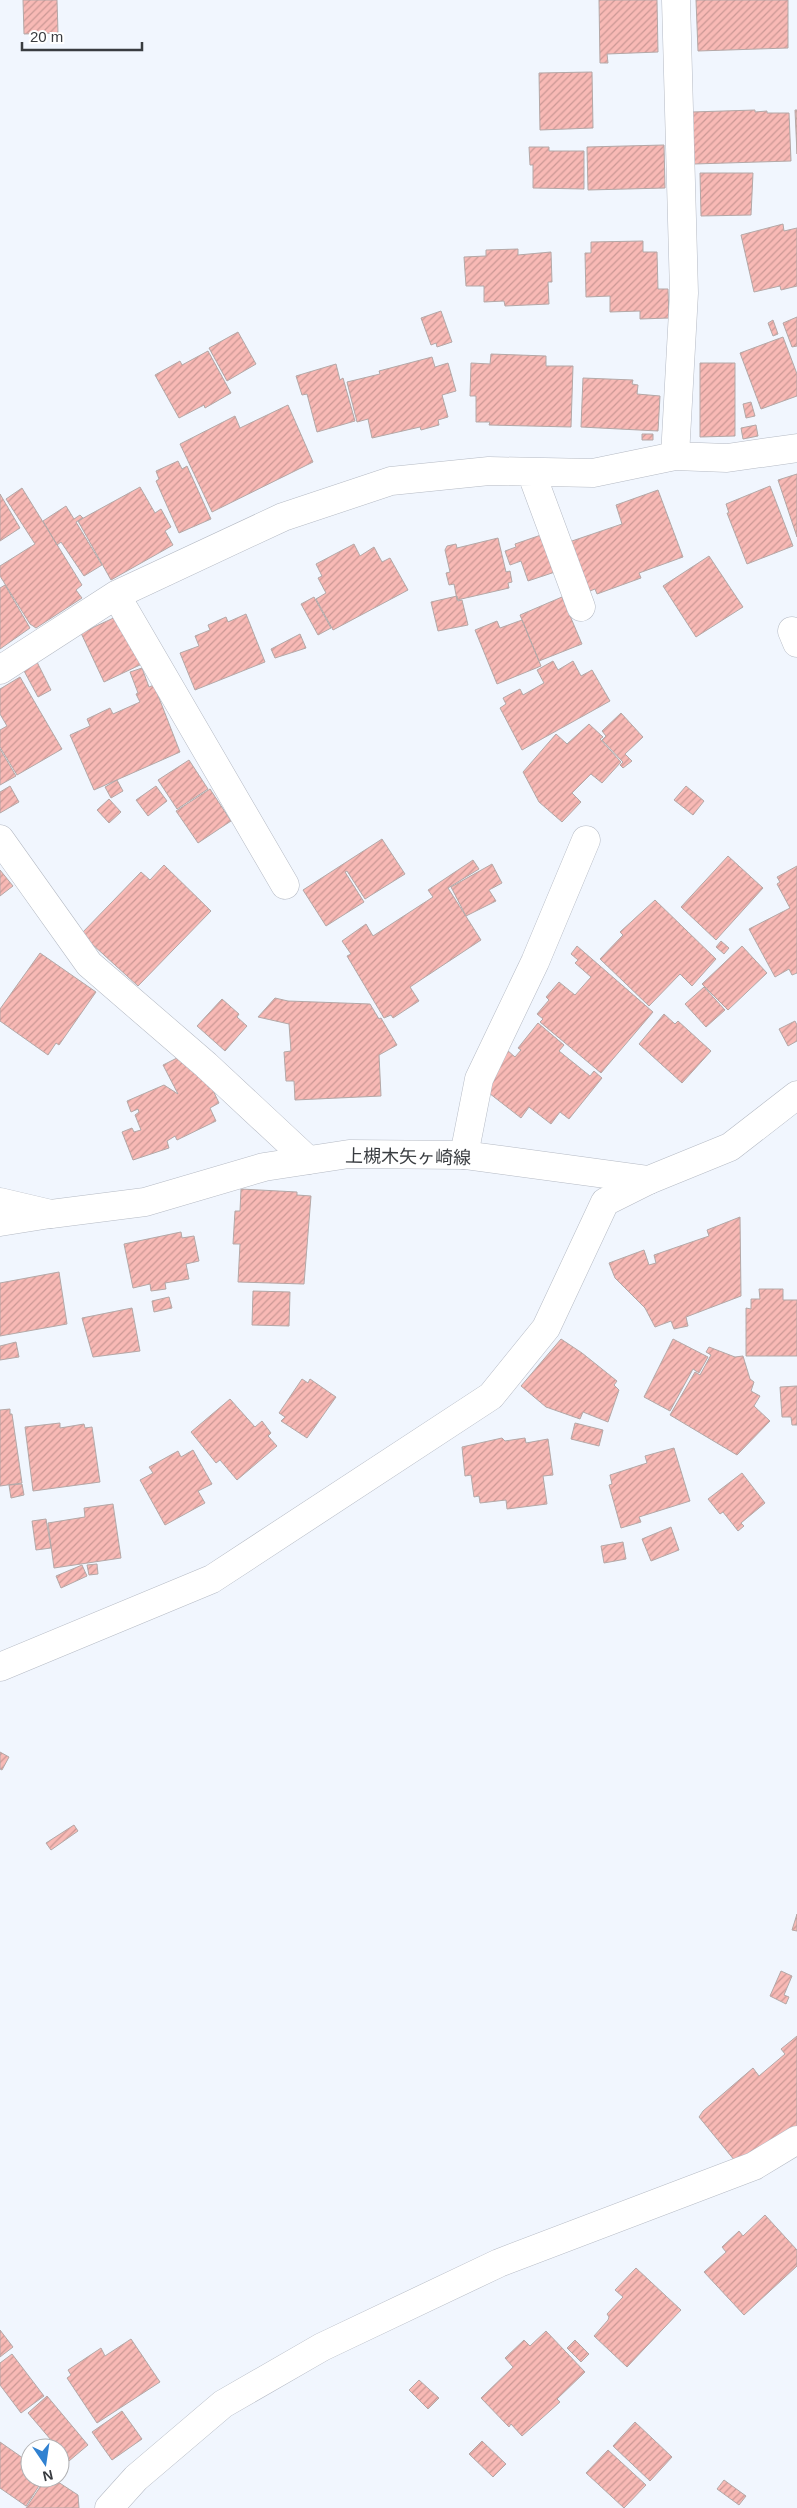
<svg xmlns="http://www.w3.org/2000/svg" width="797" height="2508" font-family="Helvetica,'Noto Sans JP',sans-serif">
<defs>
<pattern id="building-hatch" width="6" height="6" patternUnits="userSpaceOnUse" patternTransform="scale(1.25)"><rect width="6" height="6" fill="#f8b9b5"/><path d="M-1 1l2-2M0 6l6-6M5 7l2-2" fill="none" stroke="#ca9895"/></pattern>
</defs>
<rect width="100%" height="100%" fill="#f1f6fe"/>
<path fill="url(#building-hatch)" stroke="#b4a8a7" d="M23 0H57L58 33 24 34Z
M599 0H657L658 52 607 54 608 63H600Z
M696 0H788V48L698 51Z
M592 72 593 128 540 130 539 73Z
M755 110V112L767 111V113H789L791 161 694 164 692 112Z
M795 110H797V154Z
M664 145 665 188 588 190 587 147Z
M529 147H549V151H584V189L533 188V165H530Z
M700 173H753L751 215 701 216Z
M783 224 784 231 797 228V286L781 290 780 286 754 292 741 235Z
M643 241V252H657L658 289H668L669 318 640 319V311L610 312V296L586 297 585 253H591V242Z
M518 249V255L551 252 552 282H548L549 304 505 306 504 301 484 302V286H466L464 257 486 256V250Z
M441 311 452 342 437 347 436 343 431 345 421 318Z
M797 317V346L792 347 783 323Z
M773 320 778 334 773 336 768 323Z
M238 332 256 364 227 381 209 348Z
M783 337 797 374V396L761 409 740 353Z
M208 351 231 393 205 408 204 405 179 418 155 375 180 361 182 365Z
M491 354 546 356V366H573L571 427 489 425 490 422H476V396H470L471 363 490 364Z
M432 357 435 367 448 363 456 391 442 395 448 417 438 420 439 425 421 430 420 427 372 438 368 419 357 422 347 382 380 374 379 371Z
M700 363H735V436L700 437Z
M336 364 340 380 343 378 355 421 317 432 307 394 302 395 296 376Z
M583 378 633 380 632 384 638 385 637 394 660 396 658 431 581 427Z
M751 402 755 416 746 418 743 404Z
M288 405 313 462 212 512 180 444 235 416 240 428Z
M756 425 758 436 743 439 741 428Z
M642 434H653V440H642Z
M178 461 182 469 187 466 211 519 179 533 156 481 159 479 156 471Z
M797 474V537L778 480Z
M770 486 793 546 747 564 727 513H729L726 504Z
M140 487 155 513 161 509 171 527 165 531 173 545 111 580 78 521Z
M22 488 82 585 76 590 82 598 36 628 30 624 0 576V566L35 544 6 499Z
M658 490 683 557 639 573 641 578 597 594 595 589 587 592 569 542 622 524 616 505Z
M0 494 20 528 0 541Z
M66 506 74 519 80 515 83 518 76 522 102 565 84 576 61 542 57 545 43 521Z
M541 535 555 572 528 581 521 561 510 565 505 551 516 547 515 544Z
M498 538 506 572 510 571 512 582 508 583 509 588 457 600 454 584 449 585 446 573 450 572 445 550 447 546 456 544 457 548Z
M354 544 360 556 374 547 382 562 390 558 408 590 333 630 316 599 326 593 318 578 322 576 316 564Z
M709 556 743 607 696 637 663 586Z
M5 585 30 628 0 649V588Z
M457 596 458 601 462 600 468 625 438 631 431 602Z
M314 597 331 628 318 635 301 604Z
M562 597 582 644 539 661 520 615Z
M246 614 265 662 195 690 180 653 199 646 195 636 210 630 208 625 226 617 228 622Z
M120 615 142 664 104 682 81 633Z
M522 620 541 666 497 684 475 630 497 621 500 628Z
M300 634 306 648 275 658 271 649Z
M553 661 558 670 573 661 581 676 592 670 610 701 522 750 500 708 506 704 503 698 520 689 523 695 544 683 537 670Z
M37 662 51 690 38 697 23 669Z
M142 668 149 687 154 685 180 752 94 790 70 735 90 726 87 719 110 708 113 714 140 702 136 694 138 693 130 672Z
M20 677 62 749 17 775 0 747V730L7 726 0 714V689Z
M621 713 643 737 625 754 632 761 623 768 620 765 623 762 602 740 606 736 602 731Z
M589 724 603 737 600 739 621 762 602 783 591 774 572 793 581 802 562 822 539 802 523 772 556 734 567 744Z
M0 749 16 776 0 785Z
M189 760 208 789 177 809 158 780Z
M117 780 123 791 111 798 105 787Z
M10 786 19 802 0 813V792Z
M156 786 167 801 148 816 136 800Z
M686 786 704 801 693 815 674 800Z
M210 789 231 821 198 843 176 811Z
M109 799 121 812 109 823 97 810Z
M382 839 405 874 365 899 347 871 345 872 364 902 326 926 303 890Z
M728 856 763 888 716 940 681 907Z
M473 860 479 869 448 888 481 940 410 987 419 1001 393 1018 391 1015 384 1018 347 956 351 954 342 941 366 924 373 936 433 897 428 890Z
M492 864 502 883 489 890 496 901 466 916 451 887Z
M164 865 211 911 138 986 81 934 141 872 150 880Z
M797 866V973L792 975 789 969 775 977 749 929 790 908 777 884 780 882 777 877Z
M0 870 13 886 0 896Z
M655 900 716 959 692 986 680 974 649 1006 600 959 623 935 620 932Z
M721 941 729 948 724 954 716 947Z
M577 946 653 1012 601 1073 540 1022 543 1019 537 1014 549 1000 546 997 559 982 575 995 591 977 575 963 578 960 571 954Z
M742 946 767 973 728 1010 702 984Z
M40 953 96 992 59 1045 56 1043 48 1055 0 1021V1009Z
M704 987 725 1010 706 1027 685 1004Z
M275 998 288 1001 370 1004 379 1019 381 1018 397 1045 379 1055 381 1096 295 1100 294 1081H286L284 1052 291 1051 289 1024 258 1017Z
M222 999 239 1014 237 1017 247 1026 225 1051 197 1026Z
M664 1014 675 1024 678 1021 711 1051 682 1083 639 1044Z
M795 1021 797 1025V1041L788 1046 779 1029Z
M538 1023 564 1045 559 1051 590 1076 594 1071 602 1078 569 1119 560 1112 551 1124 529 1107 521 1118 480 1086 507 1050 515 1057 521 1050 518 1048Z
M185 1054 196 1060 208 1087 211 1086 219 1103 210 1108 216 1121 177 1140 175 1136 167 1141 169 1148 133 1160 122 1132 132 1128 134 1132 141 1130 135 1115 139 1112 138 1109 131 1112 127 1101 164 1085 178 1094 163 1065Z
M241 1189 297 1192V1195L311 1196 304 1284 238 1282 240 1244H233L235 1211H240Z
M740 1217 741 1296 686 1317 688 1326 674 1329 671 1321 655 1327 645 1308 615 1278 609 1263 644 1250 649 1265 656 1263 654 1255 709 1236 707 1230Z
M181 1232 182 1238 194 1236 199 1261 186 1264 189 1279 165 1283 166 1289 151 1291 150 1284 133 1288 124 1244Z
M59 1272 67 1324 0 1336V1283Z
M759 1289H783V1300H797V1356H746V1308L751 1309V1299H760Z
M253 1291 290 1292 289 1326 252 1325Z
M169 1297 172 1308 154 1312 152 1301Z
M132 1308 140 1351 93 1357 82 1318Z
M561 1339 582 1353 617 1381 614 1385 619 1390 608 1422 583 1412 580 1419 546 1407 521 1386Z
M673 1339 708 1357 699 1373 693 1369 670 1411 644 1397Z
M16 1342 19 1357 0 1360V1346Z
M709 1347 735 1357 743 1356 750 1379 754 1382 751 1391 760 1396 754 1406 770 1421 737 1455 670 1415 695 1372 700 1375 711 1355 706 1352Z
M302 1379 308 1383 310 1379 336 1397 307 1438 281 1421 285 1417 279 1413Z
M797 1386V1425H792L791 1417H782L780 1387Z
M230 1399 255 1427 262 1421 271 1433 268 1436 277 1446 237 1480 220 1460 216 1463 191 1432Z
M10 1409V1414H12L22 1483 0 1486V1410Z
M60 1423V1428L84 1424 85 1428 92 1427 100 1482 33 1491 25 1427Z
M575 1423 603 1430 599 1446 571 1439Z
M502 1438 505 1441 525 1438 526 1443 548 1439 553 1475 543 1476 547 1504 507 1509 506 1500 480 1503 479 1496 474 1497 471 1475 465 1476 462 1447Z
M674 1448 690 1501 639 1517 641 1522 621 1528 609 1485 612 1484 610 1475 647 1463 645 1456Z
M193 1450 212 1484 198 1491 205 1503 165 1525 140 1480 153 1473 149 1467 178 1451 181 1457Z
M742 1473 765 1503 741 1523 744 1526 738 1531 723 1512 720 1514 708 1499Z
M22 1484 24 1495 11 1498 9 1485Z
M113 1504 121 1558 54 1568 48 1523 85 1517 84 1508Z
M46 1519 51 1548 36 1550 32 1521Z
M671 1527 679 1550 651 1561 642 1539Z
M623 1542 626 1559 604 1563 601 1546Z
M97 1564 98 1574 89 1575 87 1565Z
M82 1565 87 1576 61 1588 56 1576Z
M0 1752 9 1757 2 1770 0 1769Z
M74 1825 78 1831 51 1850 46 1843Z
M797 1914V1931L792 1930Z
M781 1971 792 1976 784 1995 789 1997 786 2004 770 1996Z
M797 2036V2134L735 2161 699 2117 703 2111 753 2068 759 2076 785 2054 781 2049Z
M765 2215 797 2250V2266L744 2315 704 2272 726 2252 722 2247 739 2231 743 2236Z
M636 2268 681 2310 627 2367 594 2336 608 2320 609 2317 607 2314 623 2297 615 2290Z
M0 2330 13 2347 0 2357Z
M546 2331 585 2372 557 2399 560 2402 522 2436 511 2424 509 2427 481 2398 513 2367 505 2358 524 2340 530 2346Z
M131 2339 160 2382 97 2423 67 2378 71 2375 68 2370 101 2348 105 2356Z
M575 2340 589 2354 581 2362 567 2348Z
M12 2354 44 2396 21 2413 0 2385V2363Z
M419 2380 439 2398 428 2409 409 2390Z
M47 2396 88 2445 69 2461 28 2413Z
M122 2411 142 2439 112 2460 92 2432Z
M635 2422 672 2457 650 2481 613 2446Z
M482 2441 506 2464 493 2477 469 2454Z
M0 2442 30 2463V2478H44L26 2506 0 2488Z
M608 2450 646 2485 624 2508 586 2473Z
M46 2478H52L78 2495 79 2508H26Z
M724 2480 746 2496 739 2505 717 2489Z"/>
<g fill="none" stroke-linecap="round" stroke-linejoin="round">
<g stroke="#b5bac4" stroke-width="29">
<path id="street" d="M675 456 684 293 676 0
M531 472 581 607
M116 595 285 885
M792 631 797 643
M0 670 116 595 283 517 391 481 489 471 593 473 675 456 727 458 797 448
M0 839 89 964 206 1065 308 1160
M464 1155 479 1079 535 962 586 840
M0 1222 50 1214
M0 1667 212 1579 491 1396 546 1328 605 1202 649 1180
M109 2508 136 2478 223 2404 322 2347 499 2263 754 2166 797 2140"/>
</g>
<g stroke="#b5bac4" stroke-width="29">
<path id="secondary" d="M0 1202 51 1214 145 1202 264 1167 349 1154 464 1155 649 1180 730 1147 797 1095"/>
</g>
<use href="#street" stroke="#fff" stroke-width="28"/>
<use href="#secondary" stroke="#fff" stroke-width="28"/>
</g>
<g text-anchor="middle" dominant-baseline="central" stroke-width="4" stroke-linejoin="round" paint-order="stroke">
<g font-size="18" fill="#393c40" stroke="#fff">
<text transform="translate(408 1157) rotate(1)">上槻木矢ヶ崎線</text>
</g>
</g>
<g transform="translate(45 2463) rotate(167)"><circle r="24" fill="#ffffff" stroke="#b0b1b3"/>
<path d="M0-4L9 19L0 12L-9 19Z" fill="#3081d1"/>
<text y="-8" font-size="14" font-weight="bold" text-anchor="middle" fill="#393c40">N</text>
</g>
<path d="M22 42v8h120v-8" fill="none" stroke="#393c40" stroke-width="2.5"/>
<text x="30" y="42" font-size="15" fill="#393c40" stroke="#ffffff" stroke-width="4" paint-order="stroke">20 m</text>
</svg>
